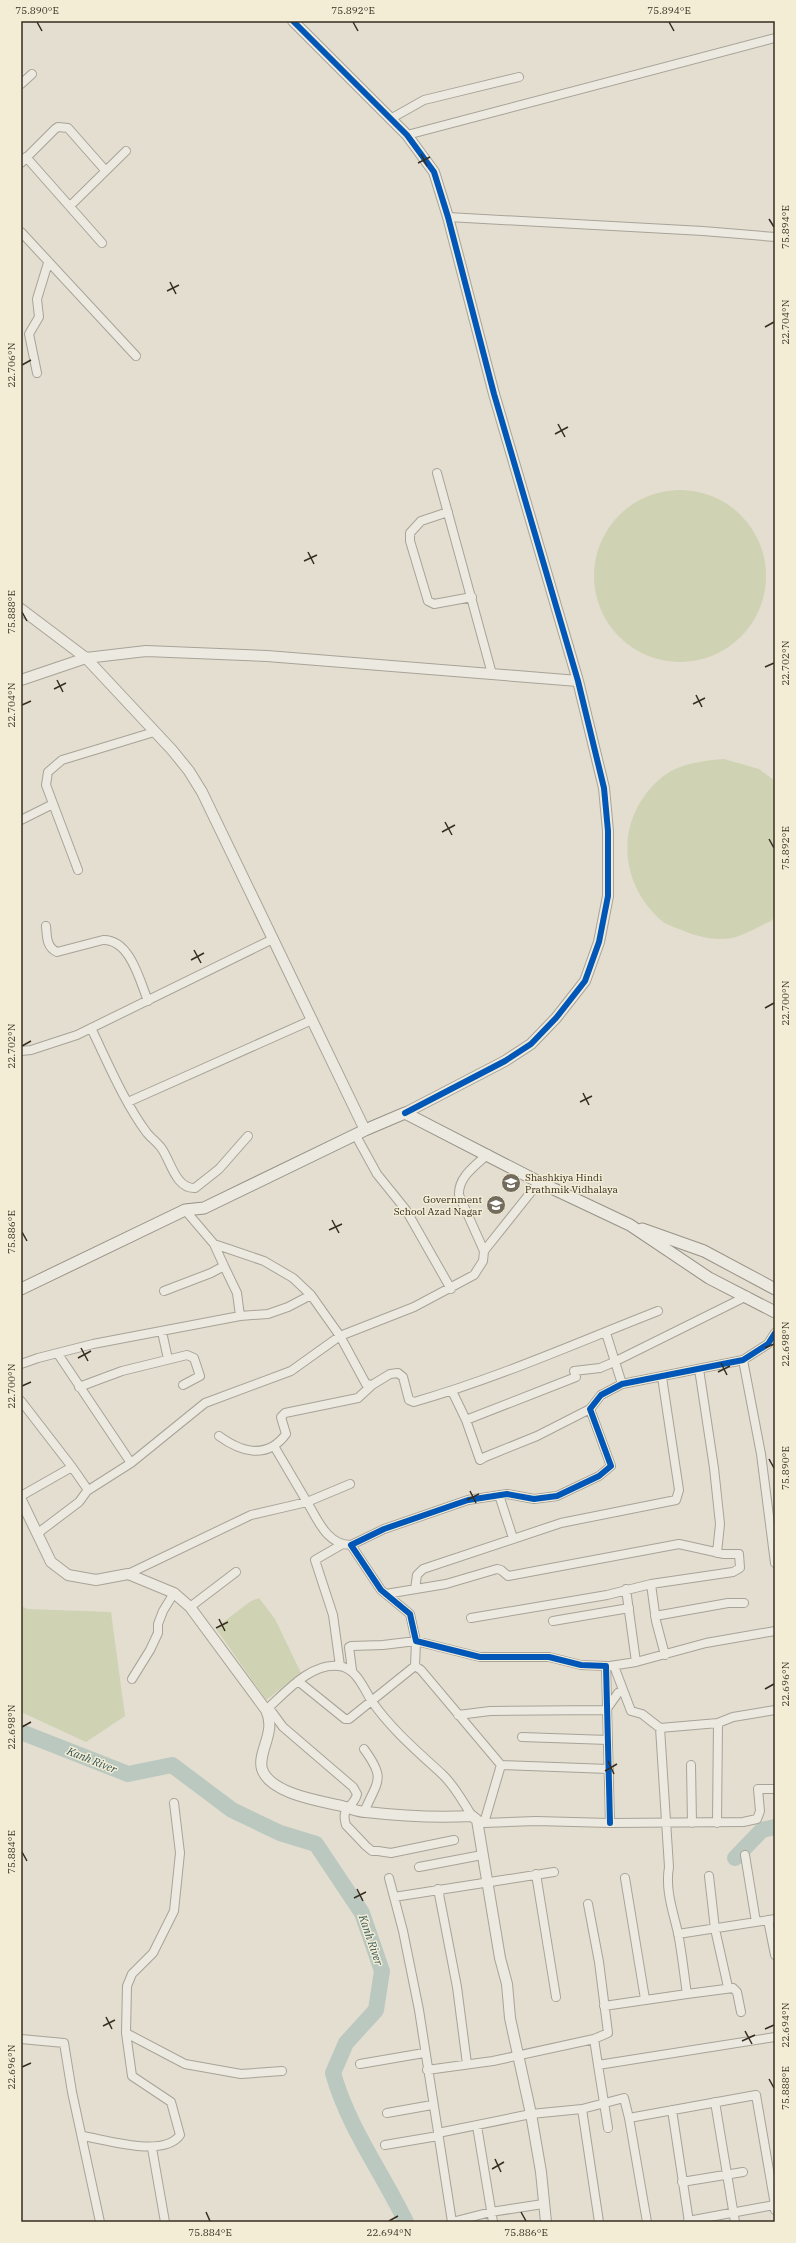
<svg xmlns="http://www.w3.org/2000/svg" width="796" height="2243" font-family="'IBM Plex Serif',serif">
<rect width="100%" height="100%" fill="#e3decf"/>
<path fill="#cfd2b3" d="M594 576a86 86 0 1 1 172 0a86 86 0 1 1-172 0Z
M724 759 759 769 775 781V917L771 921C759 926 745 935 732 938 717 941 698 937 684 931 678 928 668 926 662 921 617 882 615 817 661 778 679 763 702 761 724 759Z
M259 1598 275 1619 301 1673 266 1700 217 1630 218 1626 251 1601Z
M21 1606 28 1609 111 1612 125 1716 86 1742 21 1712Z"/>
<g fill="none" stroke-linecap="round" stroke-linejoin="round">
<path stroke="#bac8c0" stroke-width="16" d="M21 1732 128 1774 172 1765 232 1810 280 1833 316 1844 362 1913 382 1971 376 2010 346 2043 333 2073C348 2127 382 2172 406 2222
M735 1858 762 1830 775 1827"/>
<g stroke="#a8a398" stroke-width="10">
<path id="minor" d="M21 84 32 74
M392 118 424 100 519 77
M407 135 775 38
M26 157 102 243
M21 163 55 129 58 127 68 128 105 170
M70 206 126 151
M448 217 703 231 775 237
M21 232 136 356
M37 373 29 334 39 317 37 299 48 263
M437 473 492 674
M448 512 421 521 410 533V541L428 601 434 604 472 597
M21 820 53 804
M78 870 46 785 48 772 62 760 154 732
M46 926C47 936 46 947 57 952L103 940C130 939 140 981 148 1001
M91 1028C108 1063 124 1102 147 1133 152 1139 158 1143 162 1149 171 1162 176 1189 195 1188L219 1169 248 1136
M21 1051 31 1050 77 1035 273 939
M128 1102 312 1020
M355 1134 377 1174 406 1210 451 1289
M185 1210 214 1244 264 1261 293 1278 311 1295 340 1336 414 1307 474 1275 483 1261 484 1251 459 1195C458 1177 475 1166 488 1154
M484 1251 539 1182
M224 1266 237 1293 240 1316
M164 1291 211 1273 224 1266 214 1244
M162 1332 168 1359
M606 1333 622 1384
M58 1354 131 1463
M743 1360 761 1454 775 1563
M21 1364 38 1358 93 1344 240 1316 268 1314 288 1307 311 1295
M699 1369 714 1468 720 1524 717 1553
M79 1387 122 1371 187 1355 194 1358 200 1376 183 1385
M452 1391 466 1420 480 1460 485 1457 537 1436 590 1409
M21 1401 72 1467 21 1496
M466 1420 576 1377 574 1371 600 1368 614 1362 747 1296
M219 1436C241 1452 267 1460 286 1434L281 1417 285 1413 358 1398 372 1385
M274 1446 307 1502 350 1484
M72 1467 88 1490
M499 1495 513 1538
M38 1533 79 1502 87 1491 131 1463 205 1403 291 1371 340 1336 366 1384 372 1385 390 1374 398 1373 403 1377 409 1400 414 1402C498 1378 576 1343 658 1311
M128 1574 251 1515 307 1502C318 1520 327 1545 351 1545
M651 1584 656 1621 665 1655
M415 1589 417 1575 423 1569 561 1523 676 1500 679 1490 662 1377
M626 1589 636 1662
M386 1594 446 1584 497 1569 501 1570 508 1576 679 1544 724 1554H739L740 1568 733 1572 651 1584 607 1595 471 1618
M190 1607 236 1572
M655 1616 728 1603H744
M553 1621 629 1608
M340 1666 333 1615 315 1560 341 1545
M610 1666 636 1662 706 1643 775 1631
M352 1670 349 1647 351 1646 383 1645 416 1641 415 1666 421 1670 501 1765 484 1823
M132 1679 150 1650 158 1633V1624L163 1611 174 1593
M298 1681 345 1719H349L415 1666
M269 1708 283 1727 353 1787 357 1794C354 1808 340 1806 346 1825L366 1846 372 1851H378L391 1853 454 1840
M266 1710C285 1693 311 1662 339 1666 356 1668 363 1687 371 1700 390 1728 417 1751 442 1774 455 1786 463 1802 472 1816
M458 1715 490 1711 606 1710 618 1693 623 1691
M660 1728 718 1723 733 1717 775 1710
M522 1737 608 1740
M364 1749C386 1779 378 1780 364 1812
M501 1765 609 1769
M691 1765 692 1823
M174 1803 180 1853 174 1911 153 1953 132 1974 127 1986 126 2033 185 2064 241 2074 282 2071
M477 1820 484 1823 536 1821 610 1823 743 1822 757 1819 760 1811 758 1789H775
M610 1823 606 1666 581 1665 549 1657H480L416 1641 410 1614 381 1590 351 1545 384 1529 468 1500 507 1494 534 1499 557 1496 599 1476 611 1466 590 1409 601 1395 622 1384 743 1360 768 1344 775 1333
M717 1823 718 1723
M745 1855 756 1922
M419 1867 482 1855
M536 1874 556 1997
M709 1876 715 1929 728 1987
M389 1878 403 1931 419 2010 452 2222
M625 1878 645 1999
M438 1889 457 1987 467 2064
M394 1897 554 1872
M588 1904 599 1962 608 2033 594 2039
M768 1920 775 1955
M678 1934 775 1919
M687 1994 733 1988 737 1992 741 2012
M604 2006 687 1994C684 1974 682 1953 678 1933 673 1911 665 1890 669 1867L660 1728 642 1714 631 1711 614 1666
M21 2039 64 2043 72 2092 100 2222
M360 2064 424 2053
M598 2065 608 2128
M427 2070 493 2061 594 2039 598 2065 775 2037
M715 2102 735 2222
M582 2109 599 2222
M672 2110 689 2222
M387 2113 432 2105
M629 2118 647 2222
M477 2126 493 2222
M438 2133 531 2114 582 2109 624 2098 629 2118 756 2095 775 2205
M83 2136C107 2140 164 2158 180 2135L171 2102 132 2076 126 2033
M385 2145 438 2136
M152 2148 165 2222
M682 2182 743 2172
M688 2221 774 2205 775 2210
M452 2222 491 2212 543 2204"/>
</g>
<g stroke="#a8a398" stroke-width="12">
<path id="tertiary" d="M293 21 407 135 434 172 448 217 494 394 578 681 604 788 608 831V896L599 942 585 981 556 1018 531 1044 505 1061 405 1113
M21 609 86 658 172 750 189 771 202 792 365 1130
M21 680 86 658 146 651 267 656 578 681
M21 1500 51 1562 68 1575 96 1580 128 1574 174 1593 190 1607 266 1710C277 1732 257 1752 262 1769 270 1794 321 1801 342 1806 350 1808 358 1812 366 1812 401 1816 437 1818 472 1816L477 1820 500 1958 507 1984 510 2018 531 2114 541 2172 546 2222"/>
</g>
<g stroke="#989388" stroke-width="13">
<path id="secondary" d="M642 1229 704 1251 775 1289
M21 1289 185 1210 204 1208 365 1130 405 1113 539 1182 630 1225 709 1278 775 1312"/>
</g>
<use href="#minor" stroke="#ece9e0" stroke-width="8"/>
<use href="#tertiary" stroke="#ece9e0" stroke-width="10"/>
<use href="#secondary" stroke="#ece9e0" stroke-width="11"/>
<g stroke="#f3edd6" stroke-width="8">
<path id="cycleway" d="M293 21 407 135 434 172 448 217 494 394 578 681 604 788 608 831V896L599 942 585 981 556 1018 531 1044 505 1061 405 1113
M610 1823 606 1666 581 1665 549 1657H480L416 1641 410 1614 381 1590 351 1545 384 1529 468 1500 507 1494 534 1499 557 1496 599 1476 611 1466 590 1409 601 1395 622 1384 743 1360 768 1344 775 1333"/>
</g>
<use href="#cycleway" stroke="#0057b8" stroke-width="6"/>
</g>
<path fill="none" stroke="#372d20" stroke-width="1.5" d="M37 22 42 31M353 22 358 31M669 22 674 31M421 154 427 166M418 163 430 157M769 219 774 227M170 282 176 294M167 291 179 285M765 327 774 322M22 365 31 360M558 424 565 437M555 434 568 427M308 552 314 564M304 561 317 555M22 612 27 621M765 667 774 663M57 680 63 692M54 689 66 683M696 695 702 707M693 704 705 698M22 705 31 701M445 822 452 835M442 832 455 825M769 839 774 848M194 950 201 963M191 960 204 953M765 1008 774 1003M22 1046 31 1041M583 1093 589 1105M580 1102 592 1096M332 1220 339 1233M329 1230 342 1224M22 1232 27 1241M81 1348 88 1361M765 1348 774 1344M78 1358 91 1351M721 1363 727 1375M718 1372 730 1366M22 1386 31 1382M769 1459 774 1468M470 1491 476 1503M467 1500 479 1494M219 1619 225 1631M216 1628 228 1622M765 1689 774 1684M22 1727 31 1722M608 1761 614 1774M605 1771 617 1764M22 1852 27 1861M357 1889 363 1901M354 1898 366 1892M106 2017 112 2029M103 2026 115 2020M765 2029 774 2025M745 2031 752 2044M742 2041 755 2035M22 2067 31 2063M769 2079 774 2088M495 2159 501 2172M492 2169 504 2162M206 2212 210 2221M521 2212 526 2221M389 2221 398 2216"/>
<defs>
<g id="school-disc" transform="scale(1)"><circle r="9.5" fill="#736b5d" stroke="#f3edd6"/><path d="M0-5L7-2L0 1L-7-2ZM-4 1L0 2.5L4 1V4Q0 6-4 4Z" fill="#fff"/></g>
</defs>
<g fill-rule="evenodd">
<use href="#school-disc" x="511" y="1183"/>
<use href="#school-disc" x="496" y="1205"/>
</g>
<g text-anchor="middle" dominant-baseline="central" stroke-width="3" stroke-linejoin="round" paint-order="stroke">
<g font-size="10" fill="#372d20" stroke="#f3edd6" text-anchor="start">
<text x="525" y="1177">Shashkiya Hindi<tspan x="525" dy="12">Prathmik Vidhalaya</tspan></text>
<text x="482" y="1199" text-anchor="end">Government<tspan x="482" dy="12">School Azad Nagar</tspan></text>
</g>
<g font-size="11" font-style="italic" fill="#315455" stroke="#f3edd6">
<text transform="translate(92 1760) rotate(22)">Kanh River</text>
<text transform="translate(371 1940) rotate(71)">Kanh River</text>
</g>
</g>
<rect width="796" height="2243" fill="none" stroke="#f3edd6" stroke-width="44"/>
<rect x="22" y="22" width="752" height="2199" fill="none" stroke="#372d20" stroke-width="1.5"/>
<g font-size="10" text-anchor="middle" fill="#372d20">
<text x="37" y="14">75.890°E</text>
<text x="353" y="14">75.892°E</text>
<text x="669" y="14">75.894°E</text>
<text transform="translate(785 227) rotate(-90)" y="4">75.894°E</text>
<text transform="translate(785 322) rotate(-90)" y="4">22.704°N</text>
<text transform="translate(11 365) rotate(-90)" y="4">22.706°N</text>
<text transform="translate(11 612) rotate(-90)" y="4">75.888°E</text>
<text transform="translate(785 663) rotate(-90)" y="4">22.702°N</text>
<text transform="translate(11 705) rotate(-90)" y="4">22.704°N</text>
<text transform="translate(785 848) rotate(-90)" y="4">75.892°E</text>
<text transform="translate(785 1003) rotate(-90)" y="4">22.700°N</text>
<text transform="translate(11 1046) rotate(-90)" y="4">22.702°N</text>
<text transform="translate(11 1232) rotate(-90)" y="4">75.886°E</text>
<text transform="translate(785 1344) rotate(-90)" y="4">22.698°N</text>
<text transform="translate(11 1386) rotate(-90)" y="4">22.700°N</text>
<text transform="translate(785 1468) rotate(-90)" y="4">75.890°E</text>
<text transform="translate(785 1684) rotate(-90)" y="4">22.696°N</text>
<text transform="translate(11 1727) rotate(-90)" y="4">22.698°N</text>
<text transform="translate(11 1852) rotate(-90)" y="4">75.884°E</text>
<text transform="translate(785 2025) rotate(-90)" y="4">22.694°N</text>
<text transform="translate(11 2067) rotate(-90)" y="4">22.696°N</text>
<text transform="translate(785 2088) rotate(-90)" y="4">75.888°E</text>
<text x="210" y="2236">75.884°E</text>
<text x="389" y="2236">22.694°N</text>
<text x="526" y="2236">75.886°E</text>
</g>
</svg>
